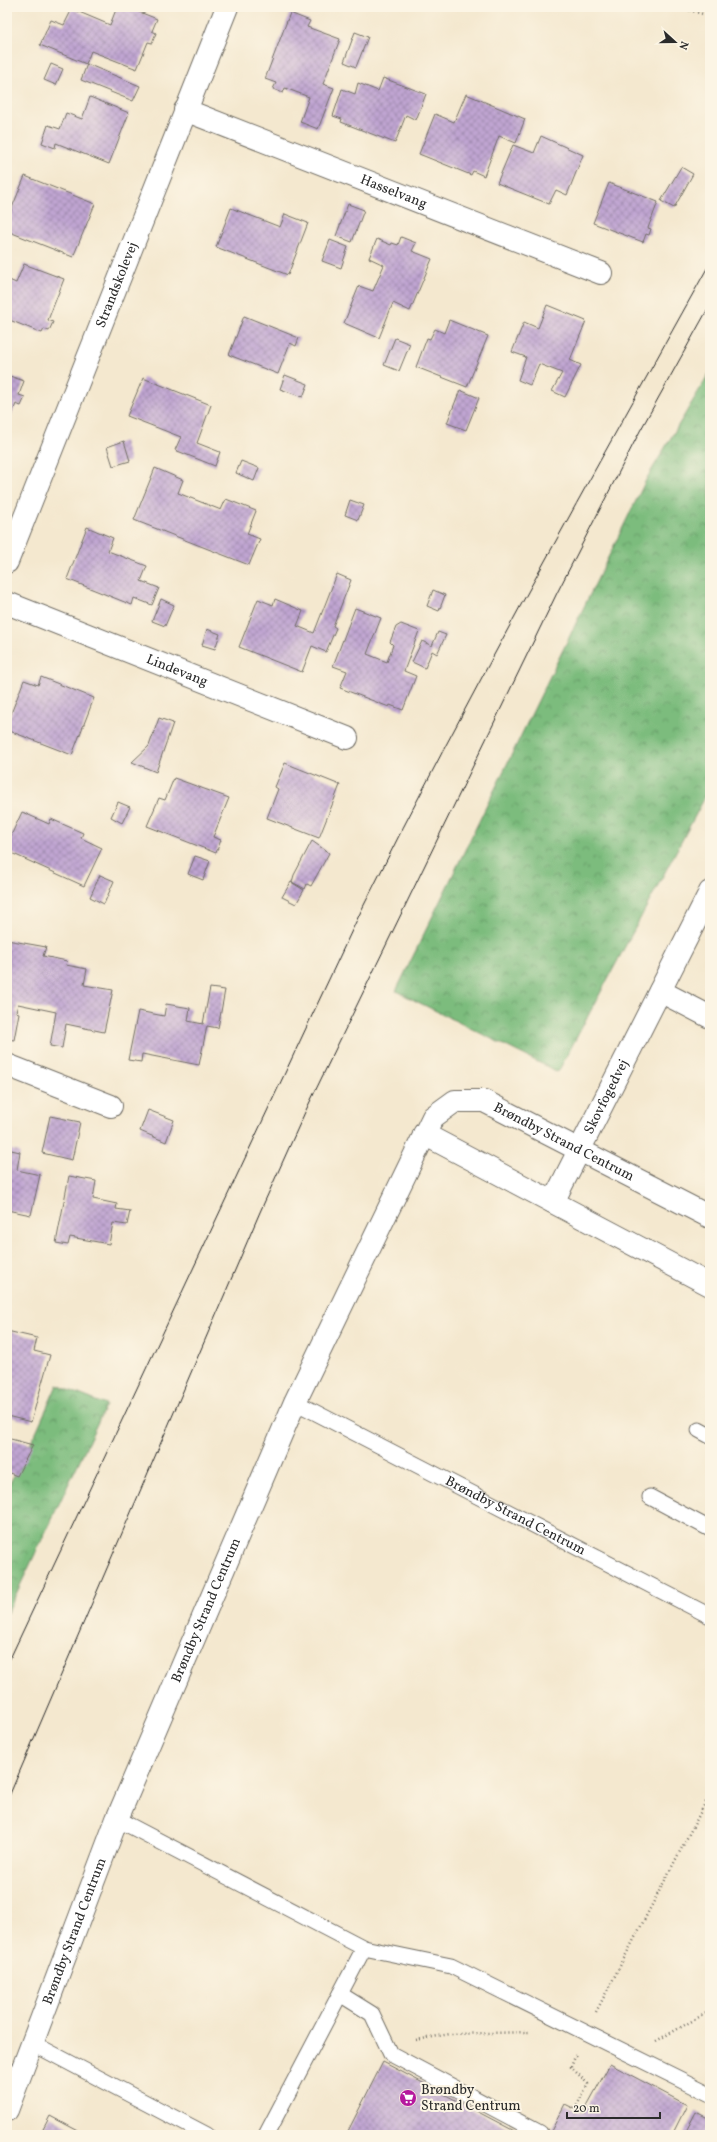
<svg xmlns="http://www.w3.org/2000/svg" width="717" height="2142" font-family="Vollkorn,serif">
<defs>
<pattern id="forest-crowns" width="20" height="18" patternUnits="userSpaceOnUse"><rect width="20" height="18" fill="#7cbc7d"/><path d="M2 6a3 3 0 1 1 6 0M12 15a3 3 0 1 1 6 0" fill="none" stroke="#669967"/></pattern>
<pattern id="building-cross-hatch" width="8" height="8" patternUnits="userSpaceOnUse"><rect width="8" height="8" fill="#c0a5d2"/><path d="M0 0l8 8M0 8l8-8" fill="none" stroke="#9c87ab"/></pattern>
</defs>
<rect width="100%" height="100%" fill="#fcf5e5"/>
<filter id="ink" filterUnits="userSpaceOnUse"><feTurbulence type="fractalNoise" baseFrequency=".025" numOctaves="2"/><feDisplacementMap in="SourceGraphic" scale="8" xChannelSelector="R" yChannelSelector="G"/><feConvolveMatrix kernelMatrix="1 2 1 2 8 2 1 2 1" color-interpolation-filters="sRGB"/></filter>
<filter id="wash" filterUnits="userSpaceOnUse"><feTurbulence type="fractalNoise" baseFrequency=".012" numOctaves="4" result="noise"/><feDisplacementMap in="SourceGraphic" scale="16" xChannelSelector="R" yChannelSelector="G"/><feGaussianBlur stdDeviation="0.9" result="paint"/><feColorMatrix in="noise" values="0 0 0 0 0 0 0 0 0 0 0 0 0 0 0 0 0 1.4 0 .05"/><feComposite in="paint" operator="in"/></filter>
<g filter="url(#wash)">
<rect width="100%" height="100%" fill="#f4e8cf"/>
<path fill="url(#forest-crowns)" stroke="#547454" d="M710 372V788L558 1072 396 991 647 478Z
M57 1385 106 1405 7 1613V1488L27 1452Z"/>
<g id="blocks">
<path fill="url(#building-cross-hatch)" d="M117 7H127L157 19 152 31 156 33 152 43 148 42 137 69 91 51 86 64 40 45 51 20 64 25 72 9 110 25Z
M290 13 310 21 307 27 340 39 323 84 334 88 318 129 300 122 309 97 285 88 283 93 273 89 276 83 265 79Z
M355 32 368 37 356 67 344 62Z
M51 64 63 69 56 85 44 80Z
M87 64 140 86 133 101 81 80Z
M383 78 426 94 416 120 406 115 395 143 341 122 342 119 333 116 342 89 355 94 358 83 378 91Z
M466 94 525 119 516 143 499 136 484 176 473 171 471 175 419 154 435 114 454 122Z
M90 97 129 113 109 164 56 143 55 148 42 143 48 125 60 129 66 113 82 119Z
M541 136 583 155 567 195 556 190 549 204 497 183 513 145 534 153Z
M681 167 693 174 674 208 661 201Z
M25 176 95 204 73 257 7 231V220Z
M609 183 658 202 648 228 651 229 649 235 646 234 643 242 593 223Z
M348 204 364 210 352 242 336 236Z
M231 208 280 227 285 214 308 223 288 275 216 247Z
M401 237 416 243 412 251 432 259 410 311 393 303 379 338 344 323 359 286 373 291 384 265 369 258 377 239 391 245 392 243 398 245Z
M330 240 348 247 341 268 322 261Z
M24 264 64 279 48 320 53 322 49 331 44 329 42 333 7 319V279L16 283Z
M547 305 586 321 570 360 581 365 565 397 552 391 562 373 539 364 530 385 518 380 526 357 512 352 524 322 538 328Z
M244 316 299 338 296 346 290 343 278 374 229 355Z
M449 320 488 336 467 387 416 367 427 338 430 339 435 329 444 333Z
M395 338 410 344 399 371 384 365Z
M7 375 24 381 19 395 25 397 21 406 16 404 7 426Z
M285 375 308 384 303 397 280 389Z
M143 378 211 405 197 443 220 452 215 466 175 450 181 437 127 416Z
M460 390 479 398 466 430 447 423Z
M124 441 130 461 113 466 107 447Z
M241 461 259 468 254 481 236 473Z
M155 468 183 480 178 493 221 510 226 499 256 511 247 534 260 539 249 565 134 520Z
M350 500 364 505 358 520 345 515Z
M87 527 113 538 108 551 147 566 141 581 159 588 152 605 134 598 132 605 67 579Z
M337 574 351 580 333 626 336 628 326 652 312 646 302 672 239 647 258 599 273 605 275 599 303 611 297 626 314 633Z
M433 590 445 595 439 611 427 606Z
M161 599 174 605 165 626 152 621Z
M355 608 381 618 367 654 387 662 393 645 390 642 396 627 401 624 419 631 404 671 416 676 403 710 390 705 389 707 340 688 347 671 333 666Z
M207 629 220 634 215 649 202 645Z
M438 632 446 635 437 654 432 651 425 668 412 662 422 641 432 646Z
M41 677 94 698 72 755 7 730V724L24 680 38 685Z
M159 718 173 723 156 772 132 762 149 746Z
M285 763 340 785 319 838 267 818 278 789 275 787Z
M174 778 229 798 213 837 221 840 216 853 147 826 159 798 165 800Z
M118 802 130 807 122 823 111 817Z
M22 812 49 824 51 819 83 833 81 838 102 848 84 886 7 851V844Z
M312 841 329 853 311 886 307 884 305 889 292 882 294 875Z
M195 856 210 861 203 880 188 874Z
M100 875 114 881 104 904 90 897Z
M291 882 304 890 296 904 282 897Z
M7 940 46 947 43 956 67 961 66 965 87 969 84 985 113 990 104 1032 66 1024 62 1048 50 1046 56 1012 18 1004 16 1012 19 1013 14 1040 7 1039Z
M210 988 225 990 218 1028 207 1026 199 1065 142 1054 141 1062 128 1060 138 1011 164 1016 166 1004 190 1008 188 1021 203 1024Z
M148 1110 174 1120 166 1142 140 1131Z
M50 1116 80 1122 72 1160 42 1153Z
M7 1149 20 1152 17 1170 40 1175 31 1215 7 1210Z
M69 1176 96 1181 93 1199 117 1204 116 1209 130 1211 127 1225 113 1223 109 1244 70 1237 68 1245 56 1243Z
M7 1331 37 1338 34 1351 50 1355 31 1422 7 1416Z
M7 1438 33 1445 17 1476 7 1472Z
M383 2062 522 2135H351L347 2133Z
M610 2064 687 2105 672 2135H549L565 2104 583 2113Z
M696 2112 710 2119V2135H684Z
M50 2116 86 2135H40Z"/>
</g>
</g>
<g filter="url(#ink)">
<use href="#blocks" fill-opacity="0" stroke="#716d64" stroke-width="1"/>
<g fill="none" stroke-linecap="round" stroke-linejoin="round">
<g stroke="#716d64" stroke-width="17">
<g id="service">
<path id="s1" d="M295 1402 710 1616"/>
<path d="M699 1430 710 1436"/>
<path d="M650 1497 710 1529"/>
<path d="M117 1819 364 1948 266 2135"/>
<path d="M364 1948 451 1966 710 2094"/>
<path d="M340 1994 372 2014 391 2054 540 2133"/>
<path d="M32 2043 207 2135"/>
</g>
</g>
<g stroke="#716d64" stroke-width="24">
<g id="minor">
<path id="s2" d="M185 110 601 273"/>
<path id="s3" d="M7 603 347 738"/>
<path d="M660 991 710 1017"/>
<path d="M7 1065 111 1106"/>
<path d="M424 1134 710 1285"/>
<path id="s4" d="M553 1202 710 892"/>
<path id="s5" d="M7 2110 117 1819 295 1402 433 1117 455 1101H484L710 1217"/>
</g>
</g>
<g stroke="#716d64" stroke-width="24">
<g id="tertiary">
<path id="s6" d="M7 562 227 7"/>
</g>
</g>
<path stroke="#716d64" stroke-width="2.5" stroke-dasharray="1 3" stroke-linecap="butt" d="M678 7 710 16
M596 2012 710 1794
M416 2040 450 2034 529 2032
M656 2041 710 2011
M575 2109 588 2084 571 2067 576 2054"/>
<use href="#service" stroke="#fff" stroke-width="15"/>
<use href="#minor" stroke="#fff" stroke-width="22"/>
<use href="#tertiary" stroke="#fff" stroke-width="22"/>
<path stroke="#2b2b2b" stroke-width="1" d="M7 1665 362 909C471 690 591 477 710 263
M7 1801 260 1212 306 1110 557 593 640 431 710 305"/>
</g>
</g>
<defs>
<g id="supermarket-disc" transform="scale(0.9)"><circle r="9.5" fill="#b5179e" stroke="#fcf5e5"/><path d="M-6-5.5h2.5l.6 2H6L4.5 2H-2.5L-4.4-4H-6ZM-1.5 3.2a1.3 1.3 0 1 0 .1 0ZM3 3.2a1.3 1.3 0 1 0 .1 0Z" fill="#fff"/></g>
</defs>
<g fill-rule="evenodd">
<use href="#supermarket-disc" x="408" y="2098"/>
</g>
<g text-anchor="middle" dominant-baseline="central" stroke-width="4" stroke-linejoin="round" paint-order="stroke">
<g font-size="14" fill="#2b2b2b" stroke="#fcf5e5">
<text stroke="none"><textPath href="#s2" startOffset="224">Hasselvang</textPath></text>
<text stroke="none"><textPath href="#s6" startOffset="298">Strandskolevej</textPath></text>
<text stroke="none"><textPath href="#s3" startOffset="183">Lindevang</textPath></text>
<text stroke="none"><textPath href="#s4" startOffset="118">Skovfogedvej</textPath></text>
<text stroke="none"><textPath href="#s5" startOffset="1227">Brøndby Strand Centrum</textPath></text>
<text stroke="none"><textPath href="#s1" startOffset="248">Brøndby Strand Centrum</textPath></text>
<text stroke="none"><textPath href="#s5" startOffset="538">Brøndby Strand Centrum</textPath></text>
<text stroke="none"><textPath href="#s5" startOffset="191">Brøndby Strand Centrum</textPath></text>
</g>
<g font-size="14" fill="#2b2b2b" stroke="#fcf5e5" text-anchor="start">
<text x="421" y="2090">Brøndby<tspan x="421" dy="16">Strand Centrum</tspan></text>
</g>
</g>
<rect width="717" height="2142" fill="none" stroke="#fcf5e5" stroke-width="24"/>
<g transform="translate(675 42) rotate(111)" stroke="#fcf5e5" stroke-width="3" paint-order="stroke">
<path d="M0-3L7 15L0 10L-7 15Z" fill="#2b2b2b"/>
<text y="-6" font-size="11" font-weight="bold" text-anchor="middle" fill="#2b2b2b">N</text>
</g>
<path d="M567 2112v6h93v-6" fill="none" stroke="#2b2b2b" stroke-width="2"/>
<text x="573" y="2112" font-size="12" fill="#2b2b2b" stroke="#fcf5e5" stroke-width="3" paint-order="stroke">20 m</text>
</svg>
